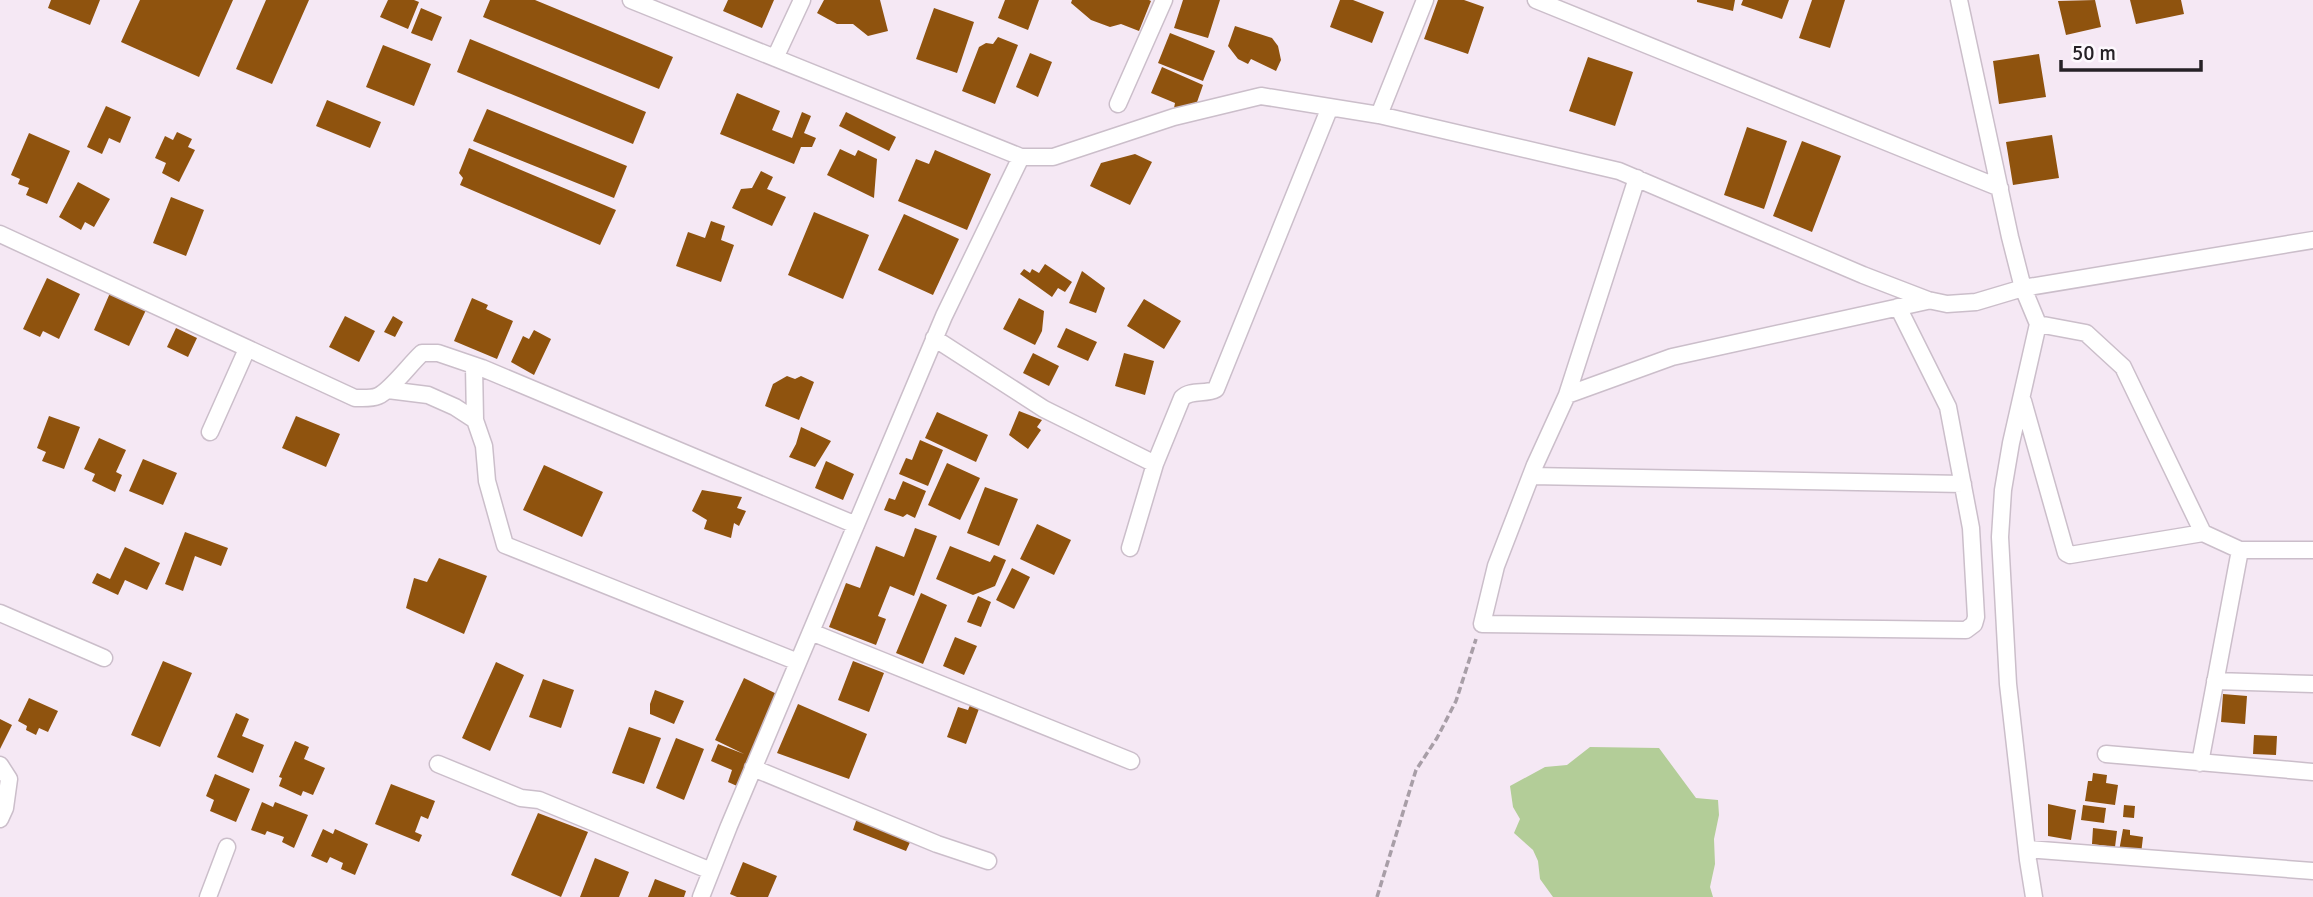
<svg xmlns="http://www.w3.org/2000/svg" width="2313" height="897" font-family="Signika,sans-serif">
<rect width="100%" height="100%" fill="#f5e8f4"/>
<path fill="#b3cd98" d="M1590 747 1659 748 1696 798 1718 800 1719 815 1714 839 1715 864 1710 887 1713 897H1553L1540 879 1538 861 1533 850 1514 833 1520 819 1513 807 1510 786 1545 767 1567 765Z"/>
<path fill="#8f530e" d="M51 0H100L90 25 48 8Z
M140 0H233L199 77 121 42Z
M266 0H309L272 84 236 69Z
M388 0H414L419 2 408 29 380 17Z
M490 0H535L673 57 659 89 483 17Z
M728 0H774L762 28 723 11Z
M824 0H880L888 31 868 36 853 24H837L817 13Z
M1005 0H1039L1028 30 998 18Z
M1072 0H1149L1151 1 1139 31 1121 24 1110 27 1091 20 1071 3Z
M1183 0H1220L1208 38 1174 28Z
M1340 0H1353L1384 12 1372 43 1330 27Z
M1438 0H1464L1484 7 1468 54 1424 39Z
M1697 0H1735L1733 11 1697 2Z
M1743 0H1789L1782 19 1741 5Z
M1812 0H1845L1830 48 1799 38Z
M2095 0 2101 27 2066 35 2058 1Z
M2130 0H2181L2184 14 2136 24Z
M421 8 442 17 432 41 411 33Z
M934 8 974 22 957 73 916 59Z
M1235 26 1272 38 1278 46 1281 60 1276 71 1251 59 1248 64 1238 59 1228 46Z
M1170 33 1215 51 1203 81 1158 63Z
M998 37 1018 45 995 104 962 91 979 47 986 43 993 44Z
M470 39 646 112 633 144 457 72Z
M383 45 431 64 414 106 366 87Z
M1030 53 1052 62 1038 97 1016 87Z
M2039 54 2046 97 1999 104 1993 61Z
M1588 57 1633 72 1615 126 1569 111Z
M1162 67 1203 85 1196 105 1173 113 1175 103 1151 93Z
M737 93 780 111 772 130 792 138 802 112 811 116 804 133 816 138 812 147H801L794 164 720 134Z
M327 100 381 122 370 148 316 126Z
M106 106 131 117 120 143 109 138 102 154 87 147Z
M487 109 627 166 614 198 473 141Z
M846 112 896 137 889 151 839 126Z
M1747 127 1787 141 1764 209 1724 195Z
M177 132 192 139 188 147 195 150 179 182 162 173 166 163 155 158 165 136 173 140Z
M29 133 70 151 47 204 26 195 29 188 18 184 20 179 11 175Z
M2052 135 2059 178 2013 185 2006 142Z
M1802 141 1841 156 1812 232 1773 216Z
M469 148 616 210 600 245 460 185 463 178 459 173Z
M840 149 855 156 858 150 877 159 874 198 827 175Z
M935 150 991 174 967 230 898 201 916 159 929 164Z
M1135 154 1152 162 1130 205 1090 186 1101 163Z
M761 171 773 177 767 189 786 197 772 226 732 208 741 189 752 188Z
M78 182 110 199 94 227 85 222 81 230 59 217Z
M171 197 204 210 186 256 153 243Z
M814 212 869 235 843 299 788 275Z
M904 214 959 239 933 295 878 270Z
M711 221 725 226 721 240 734 245 721 282 676 266 688 232 705 238Z
M1045 264 1072 282 1065 292 1058 288 1052 297 1020 274 1024 269 1030 273 1032 269 1039 273Z
M1082 271 1105 288 1096 313 1069 303Z
M47 278 80 294 59 339 43 331 40 337 23 329Z
M110 293 146 310 129 346 94 330Z
M472 298 488 305 486 309 513 321 497 359 454 341Z
M1019 298 1044 311 1042 331 1035 345 1003 329Z
M1144 299 1181 321 1164 349 1127 326Z
M345 316 375 331 359 362 329 347Z
M393 316 403 322 395 337 384 332Z
M176 328 197 338 188 357 167 347Z
M1066 328 1097 342 1088 361 1057 347Z
M534 330 551 339 534 375 511 362 523 336 529 339Z
M1033 353 1059 366 1049 386 1023 373Z
M1124 353 1154 361 1145 395 1115 386Z
M787 376 795 379 801 376 814 382 799 420 765 406 773 384Z
M1019 411 1042 420 1037 427 1041 430 1028 449 1009 435Z
M937 412 988 435 976 462 925 438Z
M49 416 80 427 64 469 42 461 46 452 37 448Z
M296 416 340 434 326 467 282 448Z
M801 427 831 441 815 467 789 457 796 444Z
M99 438 126 450 116 472 122 475 115 492 92 481 95 474 84 469Z
M920 440 943 450 928 486 899 474 906 458 912 460Z
M143 459 177 473 163 505 129 491Z
M826 461 854 474 843 500 815 488Z
M947 463 980 478 960 520 928 505Z
M544 465 603 492 582 537 523 510Z
M903 481 926 491 915 518 907 514 903 517 884 510 889 498 895 500Z
M985 487 1018 499 999 546 967 533Z
M702 490 742 497 737 508 746 511 739 526 734 523 731 538 704 529 707 520 692 511Z
M1037 524 1071 540 1054 575 1020 559Z
M915 528 937 536 914 596 890 586 878 616 886 619 876 645 829 627 846 583 860 588 876 546 904 557Z
M185 532 228 548 221 566 195 556 183 591 165 584Z
M950 546 990 562 994 555 1006 560 995 586 973 595 936 579Z
M125 547 160 563 147 590 125 580 118 595 92 583 97 573 110 579Z
M439 558 487 576 464 634 406 608 414 578 427 582Z
M1012 568 1030 577 1014 609 996 600Z
M921 593 947 605 923 664 896 653Z
M978 596 991 602 981 627 967 622Z
M955 637 977 646 964 675 943 666Z
M163 661 192 673 160 747 131 735Z
M853 661 884 673 869 712 838 700Z
M496 662 524 675 490 751 462 738Z
M744 678 783 697 749 757 737 786 728 782 732 770 711 761 718 744 744 754 715 740Z
M543 679 574 690 561 728 529 717Z
M655 690 684 701 674 724 650 714V704Z
M2223 694 2247 696 2245 724 2221 722Z
M29 698 58 711 48 732 39 728 36 735 26 730 27 726 18 721Z
M971 703 980 706 966 744 947 737 958 707 968 710Z
M798 704 867 734 849 779 777 753Z
M236 713 249 719 242 736 264 745 253 773 217 757Z
M0 719 12 725 0 749Z
M629 727 661 738 644 784 612 773Z
M2254 735 2277 736 2276 755 2253 754Z
M676 738 704 749 684 800 656 788Z
M295 741 309 747 304 759 325 768 313 795 303 791 301 796 279 786 282 778 279 777Z
M2093 773 2107 775 2106 783 2118 785 2115 805 2085 801 2088 781H2092Z
M215 774 250 789 236 822 210 811 214 800 206 796Z
M391 784 435 801 428 819 421 816 415 832 422 835 419 842 375 824Z
M262 802 273 807 275 802 308 815 294 848 282 842 284 837 267 831 265 835 251 830Z
M2048 804 2076 810 2071 840 2048 836Z
M2083 805 2106 808 2104 823 2081 820Z
M2124 805 2135 806 2134 818 2123 817Z
M538 813 588 832 561 897 511 875Z
M857 818 911 840 906 851 853 830Z
M2093 828 2117 831 2115 847 2092 844Z
M323 829 333 834 335 829 368 844 355 875 341 869 343 863 330 857 327 863 311 856Z
M2123 829 2130 830V835L2143 837 2141 854 2119 851Z
M595 858 629 872 619 897H580Z
M743 862 777 876 768 897H737L730 894Z
M655 879 686 891 684 897H648Z"/>
<g fill="none" stroke-linecap="round" stroke-linejoin="round">
<g stroke="#cbbeca" stroke-width="19">
<path id="minor" d="M631 0 1021 157H1053L1174 117 1261 96 1379 115 1619 171 1863 275 1928 300 1947 304 1976 302 2023 288 2313 240
M1536 0 2000 188
M1959 0 2010 237 2023 288 2038 324 2011 443 2003 490 2000 537 2008 684 2028 860 2034 897
M775 58 802 0
M1118 104 1164 0
M1379 115 1425 0
M0 234 355 398C362 398 371 399 378 396 390 391 410 364 422 353H438L482 368 856 525
M1898 307 1948 407 1971 528 1976 617 1974 624 1966 630 1482 624 1496 566 1535 465 1567 395 1672 357 1927 301
M2038 324 2086 333 2123 367 2203 533 2240 550H2313
M934 338 1044 409 1155 464
M474 366 475 420
M388 390 428 395 455 407 475 420 484 446 487 481 505 545 798 662
M1567 395 1637 178
M2023 401 2066 553 2070 555 2203 533
M210 432 247 349
M1531 476 1963 484
M1130 548 1155 464 1182 398C1191 389 1206 395 1216 389L1330 107
M0 613 104 658
M811 632 1131 761
M2215 681 2313 684
M2106 754 2313 772
M2200 763 2240 550
M438 764 521 798 539 800 711 871
M0 765 9 779 5 808 0 819
M753 768 937 844 988 861
M2027 849 2313 871
M208 897 227 847
M701 897 729 826 944 316 1021 157"/>
</g>
<path stroke="#a89ea7" stroke-width="3.5" stroke-dasharray="7 3.5" stroke-linecap="butt" d="M1377 897 1416 770 1437 738 1456 701 1476 639"/>
<use href="#minor" stroke="#fff" stroke-width="16"/>
</g>
<path d="M2061 60v10h140v-10" fill="none" stroke="#262126" stroke-width="3.5"/>
<text x="2072" y="60" font-size="21" fill="#262126" stroke="#fdf8fd" stroke-width="5" paint-order="stroke">50 m</text>
</svg>
